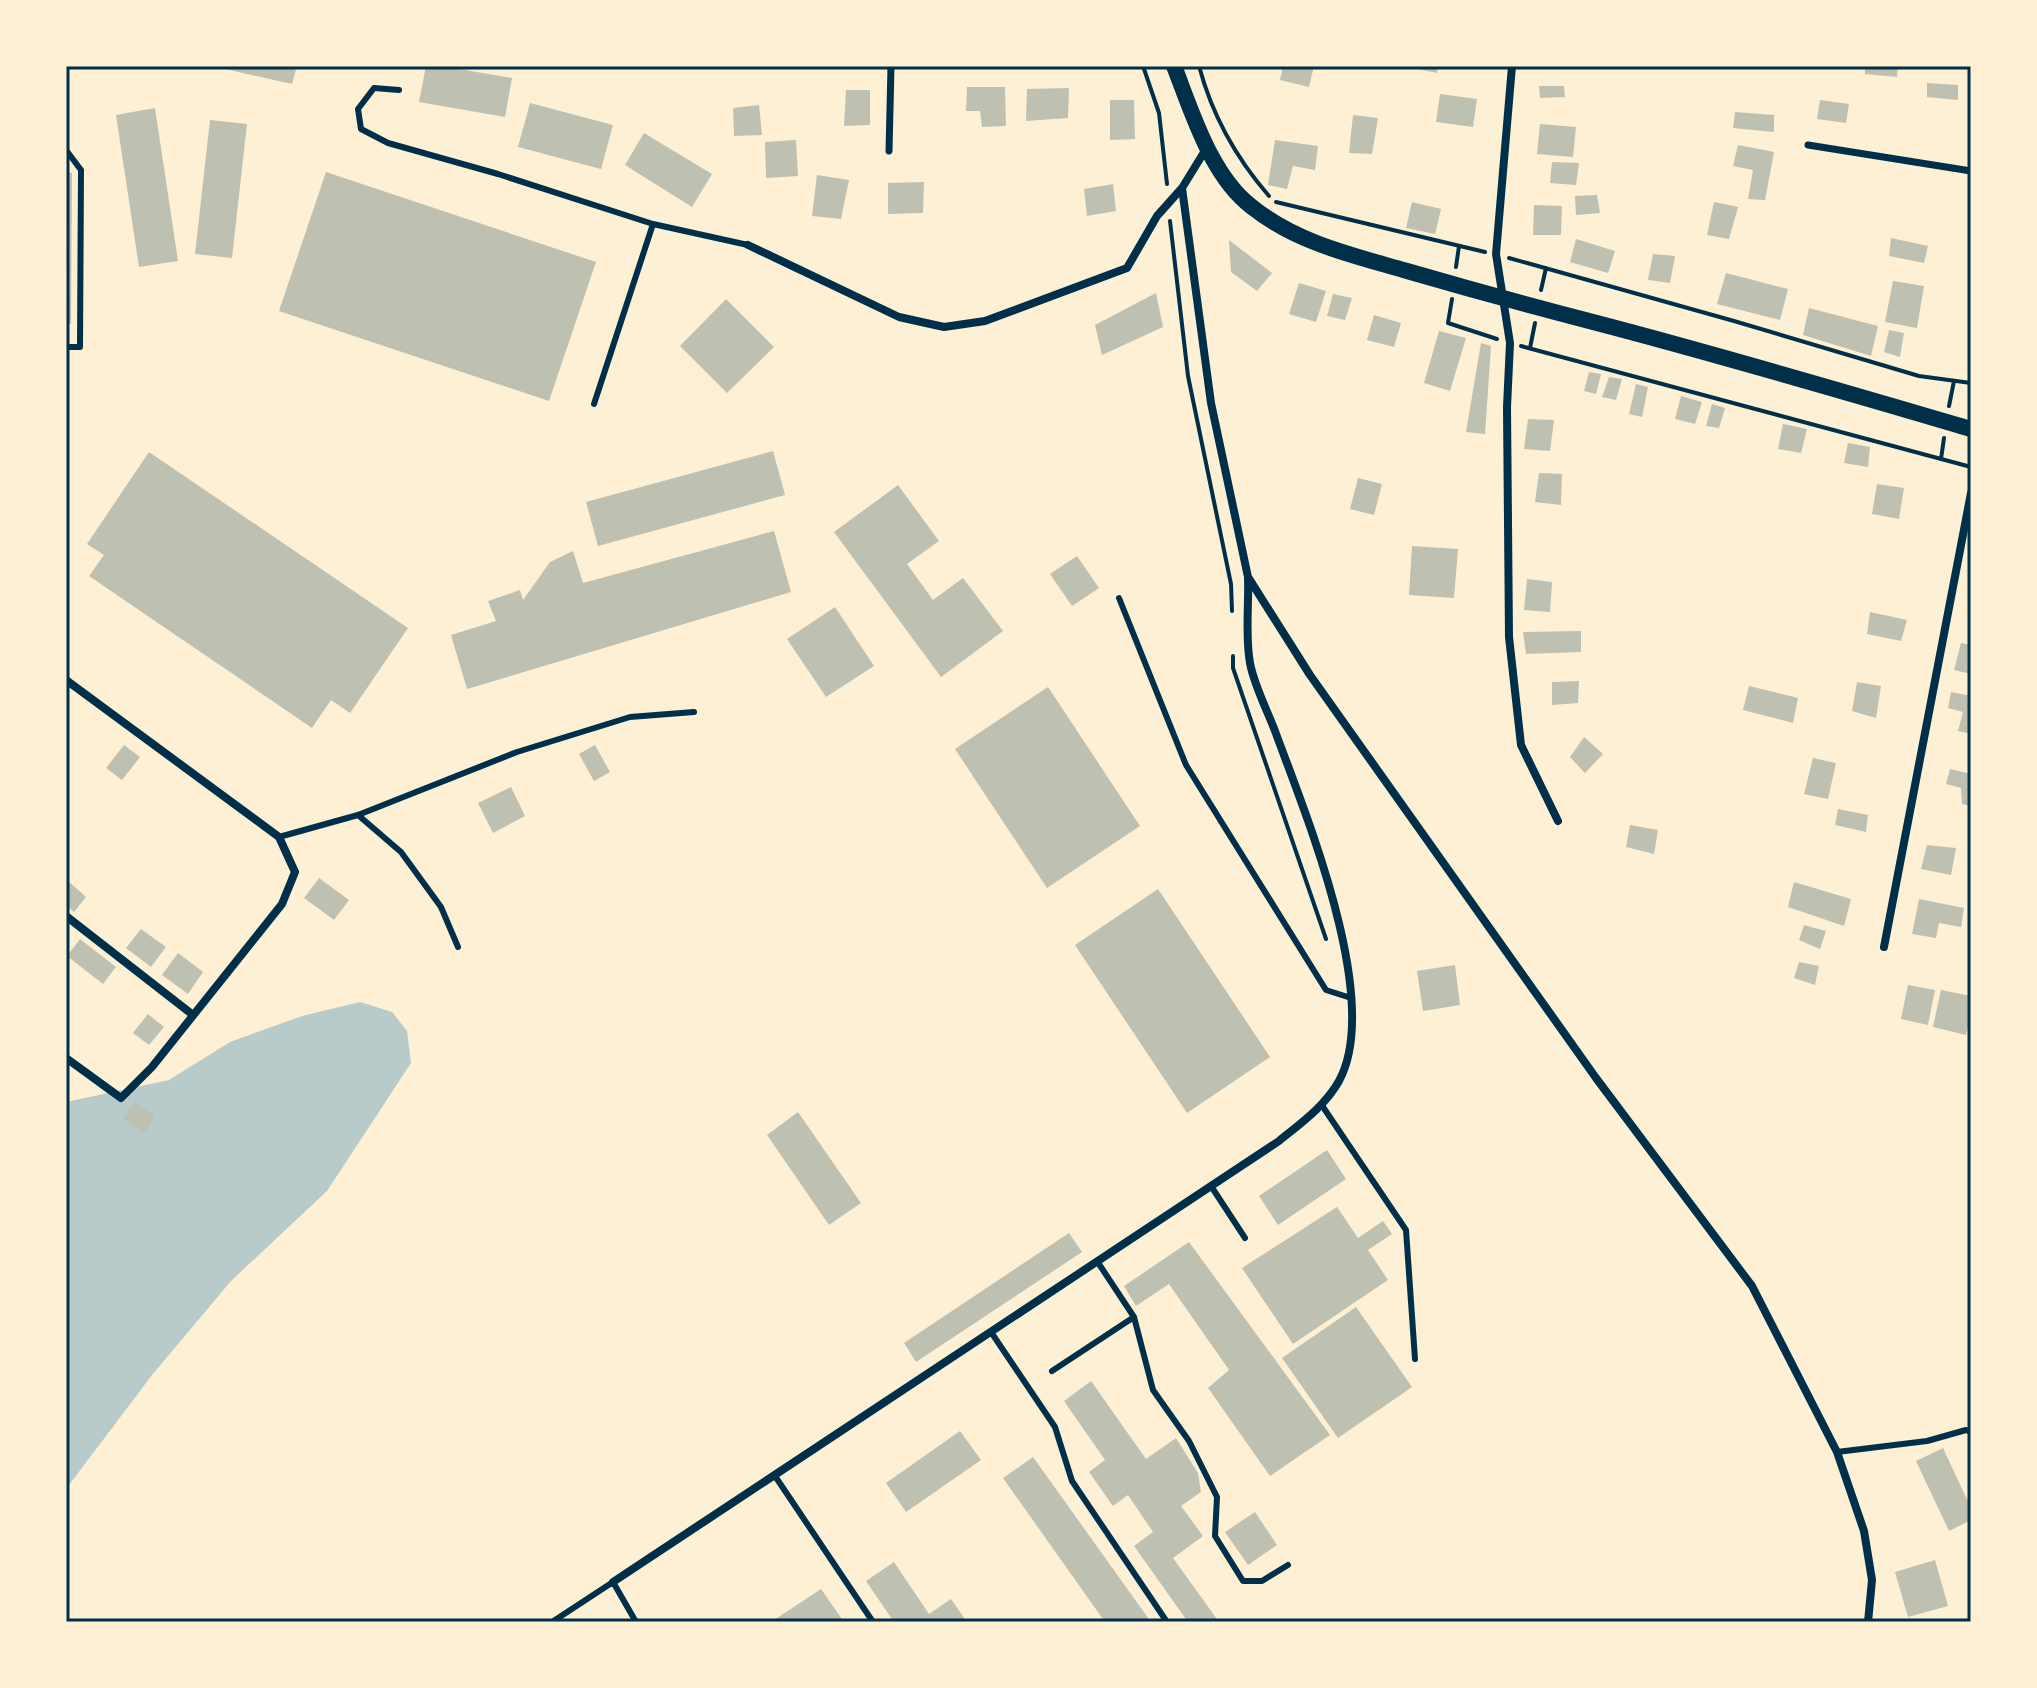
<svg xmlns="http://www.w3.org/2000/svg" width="2037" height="1688" font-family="'PT Sans',sans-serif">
<rect width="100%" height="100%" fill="#fdf0d5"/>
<path fill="#b9caca" d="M360 1002 392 1012 407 1031 411 1063 327 1191 231 1281 152 1375 66 1489V1102L169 1080 230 1042 302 1016Z"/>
<path fill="#bec0b2" d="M221 66H297L292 84 221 68Z
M426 66H442L512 78 505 117 419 102Z
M1283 66H1314L1309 87 1280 80Z
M1404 66H1438L1437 73Z
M1865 66H1898L1897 77 1865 74Z
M1927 83 1958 85V100L1927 97Z
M1539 86H1564L1565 97 1540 98Z
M967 87H1005L1006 126 982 127 980 111H966Z
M1069 88 1068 118 1026 121 1027 89Z
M846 90H870V125L844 126Z
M1440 94 1477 99 1473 127 1436 122Z
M1110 100H1134L1135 139 1110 140Z
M1820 100 1849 104 1846 123 1817 119Z
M530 103 613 125 601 169 518 147Z
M759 105 762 135 734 136 733 108Z
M155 108 178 261 139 267 116 115Z
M1735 112 1774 115V132L1733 128Z
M1353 115 1378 118 1372 154 1349 153Z
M210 120 247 124 232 258 195 254Z
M1540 124 1576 127 1573 157 1537 154Z
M644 133 712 174 692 207 625 165Z
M796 140 798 176 766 178 765 142Z
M1275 140 1318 146 1315 170 1293 166 1287 189 1268 185Z
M1738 145 1774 152 1765 200 1748 199 1753 170 1733 166Z
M1552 162 1579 163 1576 185 1550 183Z
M66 172 72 173 71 324H66Z
M326 172 596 262 549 401 279 311Z
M817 175 849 180 841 219 812 216Z
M924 182 923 213 888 214V183Z
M1113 184 1116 211 1087 216 1084 189Z
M1597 195 1600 213 1576 215 1575 196Z
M1412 202 1441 209 1435 234 1406 228Z
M1714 202 1738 207 1729 239 1707 235Z
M1534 205 1562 206 1561 235H1533Z
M1891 238 1928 246 1924 263 1889 256Z
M1576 239 1615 251 1608 273 1570 262Z
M1229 240 1272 273 1257 291 1231 272Z
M1653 254 1675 256 1670 283 1648 280Z
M1726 273 1788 289 1780 320 1717 304Z
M1893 281 1924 286 1917 328 1885 322Z
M1299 283 1326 291 1316 322 1289 314Z
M1156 293 1163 327 1102 355 1095 325Z
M1333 294 1352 298 1345 320 1327 316Z
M726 299 774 347 727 393 680 346Z
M1809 308 1878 326 1871 356 1803 335Z
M1374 315 1401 323 1394 347 1367 340Z
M1889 330 1904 333 1900 357 1884 352Z
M1439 331 1466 338 1450 391 1424 383Z
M1481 343 1491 346 1485 434 1466 432Z
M1589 372 1601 374 1596 394 1584 391Z
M1609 377 1622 379 1616 400 1602 397Z
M1636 384 1648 387 1642 417 1629 414Z
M1681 396 1702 402 1695 424 1675 419Z
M1712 404 1725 408 1719 428 1706 426Z
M1528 419 1554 420 1550 451 1524 449Z
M1783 424 1807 429 1801 453 1778 449Z
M1848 443 1870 447 1868 467 1844 463Z
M773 451 785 495 598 546 586 502Z
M149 452 408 628 350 713 331 700 312 728 89 576 104 555 87 544Z
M1539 473 1562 474 1561 505 1535 502Z
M1358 478 1382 484 1374 515 1350 509Z
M1877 484 1904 488 1899 519 1872 514Z
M898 485 939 541 907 564 933 600 963 578 1003 631 941 677 834 532Z
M774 531 791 592 467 689 451 635 496 621 488 601 520 590 523 600 550 562 573 551 583 583Z
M1412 546 1458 549 1454 598 1409 595Z
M1077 556 1099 588 1072 606 1050 574Z
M1527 579 1552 582 1550 612 1524 610Z
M835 607 874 666 826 697 787 639Z
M1870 612 1907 620 1901 641 1867 634Z
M1581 631V652L1526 654 1523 632Z
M1961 643 1971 645V674L1954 670Z
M1579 681 1578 703 1552 705V682Z
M1857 682 1881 686 1876 718 1852 711Z
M1749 686 1798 698 1793 723 1743 710Z
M1048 687 1140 826 1047 888 955 749Z
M1951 692 1971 696V734L1958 731 1963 712 1948 708Z
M1584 737 1603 754 1585 773 1570 757Z
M124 745 140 757 122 780 106 768Z
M595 745 610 772 594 781 579 754Z
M1813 758 1836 763 1828 799 1804 794Z
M1950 769 1971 774V806L1962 804 1961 788 1946 784Z
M511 787 525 816 493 833 478 803Z
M1838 809 1868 815 1866 832 1835 825Z
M1630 825 1658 830 1654 854 1626 847Z
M1927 845 1956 848 1951 875 1921 869Z
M319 878 349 900 334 920 304 898Z
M66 879 86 897 74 912 66 905Z
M1794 882 1851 899 1844 926 1788 907Z
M1158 889 1270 1057 1187 1113 1075 945Z
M1919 899 1964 908 1961 927 1939 923 1936 938 1912 934Z
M1804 925 1826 931 1820 949 1799 940Z
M141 929 166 947 151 967 126 948Z
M80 939 116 967 103 984 67 956Z
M178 953 203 972 188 994 162 975Z
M1799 962 1819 966 1815 985 1794 978Z
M1455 965 1460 1005 1423 1011 1417 971Z
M1908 985 1935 990 1928 1025 1901 1019Z
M1941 990 1971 996V1013L1966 1035 1933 1027Z
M148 1014 164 1027 149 1045 133 1033Z
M135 1102 155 1116 144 1133 123 1119Z
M798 1112 861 1203 829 1225 767 1135Z
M1327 1150 1346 1179 1278 1225 1259 1196Z
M1337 1207 1358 1238 1383 1221 1392 1234 1368 1250 1388 1280 1293 1344 1242 1268Z
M1069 1233 1082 1252 916 1362 904 1343Z
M1189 1242 1330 1435 1270 1476 1208 1388 1229 1370 1169 1284 1136 1306 1124 1286Z
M1356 1307 1412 1387 1338 1438 1282 1358Z
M1091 1381 1146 1459 1176 1438 1198 1473 1201 1492 1181 1506 1203 1536 1173 1558 1219 1622H1188L1134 1546 1153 1532 1128 1495 1113 1506 1089 1472 1105 1460 1064 1401Z
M960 1431 981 1460 906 1512 886 1483Z
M1943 1448 1971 1508V1520L1949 1531 1916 1461Z
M1033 1457 1151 1622H1105L1003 1478Z
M1255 1512 1277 1545 1248 1565 1225 1532Z
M1935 1560 1948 1606 1908 1617 1895 1572Z
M894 1562 929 1614 951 1599 967 1622H894L866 1581Z
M821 1589 844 1622H771Z"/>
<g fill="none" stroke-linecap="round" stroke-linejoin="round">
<path stroke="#003049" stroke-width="4" d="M1143 66 1159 113 1167 184
M1199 66C1212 115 1236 158 1269 196
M1276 202 1485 252
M1170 221 1188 376 1231 584 1232 611
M1509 258 1734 321 1919 376 1971 383
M1456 267 1459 246
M1541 290 1546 268
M1452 299 1448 323 1497 339
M1521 346 1971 467
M1530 348 1535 323
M1949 406 1954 381
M1941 459 1944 438
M1233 656V668L1326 939"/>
<path stroke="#003049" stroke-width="6" d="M399 90 374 88 358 109 361 129 388 143 498 174 653 224 748 245
M66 150 81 170 80 347H66
M594 404 653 224
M1119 598 1186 765 1326 990 1351 998
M358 815 401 852 441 907 458 947
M279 837 358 815 517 752 630 717 694 712
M1321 1104 1406 1230 1415 1359
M1211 1186 1245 1238
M1097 1261 1134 1317 1153 1390 1189 1441 1217 1497 1215 1536 1243 1581H1262L1288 1565
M991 1332 1055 1427 1072 1481 1167 1622
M1052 1371 1134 1317
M1837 1452 1927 1441 1966 1430 1971 1432
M775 1476 873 1622
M552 1622 613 1582 636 1622"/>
<path stroke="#003049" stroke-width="7" d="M1808 145 1971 171
M889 151 891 66"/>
<path stroke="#003049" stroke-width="8" d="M1512 66 1496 254 1510 343 1507 407 1509 637 1521 745 1558 821
M1206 149 1182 188 1211 403 1248 577 1310 675 1596 1078 1752 1286 1837 1452 1864 1531 1872 1580 1868 1622
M748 245 899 317 944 327 985 321 1127 268 1157 216 1182 188
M66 680 279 837 295 872 282 904 152 1067 121 1098 66 1058
M66 916 193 1015
M1884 947 1971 493
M613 1582 1279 1141C1301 1123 1325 1106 1339 1081 1383 1000 1305 813 1275 731 1267 710 1254 685 1250 663 1245 636 1249 605 1248 578"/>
<path stroke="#003049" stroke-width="16" d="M1174 66C1192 112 1211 176 1252 207 1297 243 1352 255 1407 271 1469 289 1531 306 1593 322 1720 355 1845 392 1971 429"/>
</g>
<rect width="2037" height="1688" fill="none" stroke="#fdf0d5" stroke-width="136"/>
<rect x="68" y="68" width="1901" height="1552" fill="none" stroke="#003049" stroke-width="3"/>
</svg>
